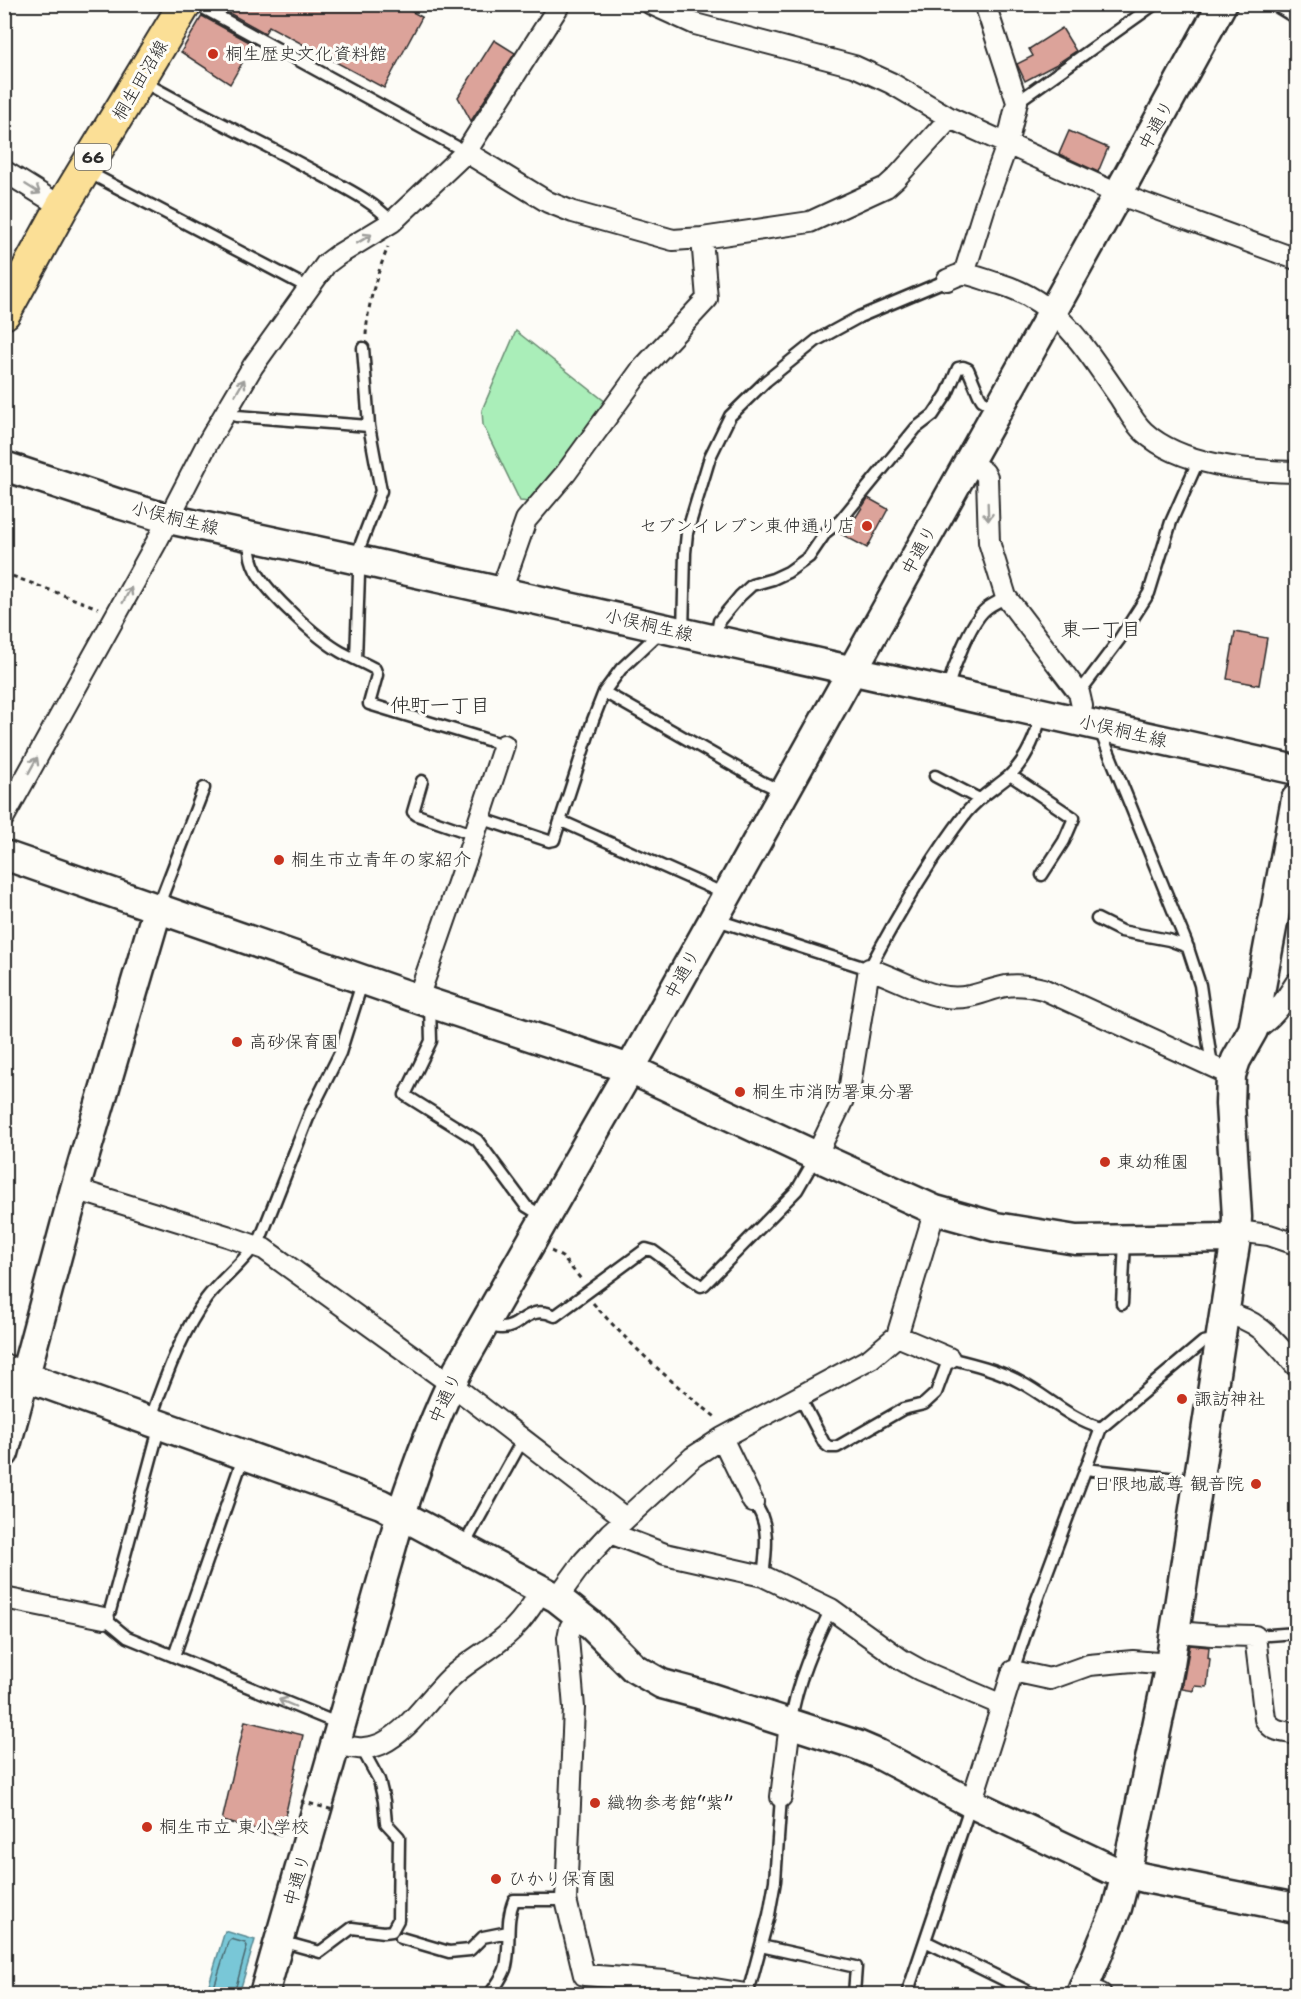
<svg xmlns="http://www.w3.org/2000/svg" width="1301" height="1999" font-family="'Shantell Sans','Klee One',sans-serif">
<rect width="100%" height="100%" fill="#fdfcf7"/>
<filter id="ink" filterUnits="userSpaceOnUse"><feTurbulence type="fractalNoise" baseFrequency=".0167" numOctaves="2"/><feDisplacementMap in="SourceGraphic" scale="12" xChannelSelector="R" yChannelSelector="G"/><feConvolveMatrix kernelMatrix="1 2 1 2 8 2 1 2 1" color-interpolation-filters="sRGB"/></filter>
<g filter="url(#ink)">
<path fill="#aaeeb9" stroke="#6a8c72" stroke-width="1.5" d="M516 331 607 403 567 460 530 502 520 501 483 425 482 410Z"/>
<path fill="#79c7d7" stroke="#5a8992" stroke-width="1.5" d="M225 1931 255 1940 239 1994H206Z"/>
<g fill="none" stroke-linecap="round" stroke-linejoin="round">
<path stroke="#4a6970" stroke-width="1.5" d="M212 1994 228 1942 231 1939 245 1943 247 1946 234 1994"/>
</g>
<path fill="#dca39a" stroke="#2b2b2b" stroke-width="1.5" d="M213 4H398L422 17 384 88 269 26 265 33Z
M202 16 253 44 230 84 181 52Z
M1062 28 1076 51 1055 65 1025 81 1017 64 1033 56 1029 49Z
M494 40 515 53 471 121 458 97Z
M1069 131 1108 148 1098 172 1059 154Z
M868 498 888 509 867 548 841 534 847 525 854 516 856 517Z
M1235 632 1267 638 1259 685 1227 679Z
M1190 1645 1209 1647 1208 1658 1210 1659 1207 1687 1195 1686 1194 1691 1182 1689Z
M245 1721 303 1735 281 1835 222 1821Z"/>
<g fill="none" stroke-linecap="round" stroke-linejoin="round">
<g stroke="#2b2b2b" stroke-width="15">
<path id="lane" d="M196 4 466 152
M1273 4 1296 18
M142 81C201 115 264 143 323 176 347 189 374 202 392 222
M1017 102 1155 4
M86 171 309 288
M226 413 237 416 369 426
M250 539C249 550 251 562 256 571 269 595 318 639 341 652 352 658 364 663 375 669L377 675 369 704 504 745
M683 632 685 553 687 533 710 457 730 416 766 381 817 340 859 317 947 280
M716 638 719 621 740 596 752 585 773 579 788 572 809 557 826 532 840 521 916 428 933 415 947 394 958 368 963 367 968 369 979 395 982 400 997 409
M356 659 360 546 381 491 369 426 363 348
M947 689C953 669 970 622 986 609 992 604 1000 601 1006 597
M604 692 762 782 783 792
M1079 693 1119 640 1149 593 1171 522 1199 459
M1102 729 1103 738 1186 942 1200 985 1212 1066
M1010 775 1074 818 1064 841 1042 875
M935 776 979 799
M422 781 413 812 417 815 475 835
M480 818 549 841 554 840 593 720 604 692 621 669 655 637 659 629
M561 821 725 894
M158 907 204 788
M714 919 869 969C897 916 929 861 966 813 978 798 993 789 1008 777 1026 761 1036 736 1042 713
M1097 919 1121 931 1169 940 1188 947
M430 1006 431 1041 405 1095 477 1140 526 1206 544 1217
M1122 1304 1125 1241
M488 1323C491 1325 497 1328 501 1328 521 1329 527 1303 555 1316L646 1249 653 1251 701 1286 704 1285 797 1190 816 1157
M800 1397 824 1443 829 1447H837L903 1409 924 1404 936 1393 949 1358C974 1364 998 1370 1020 1382 1047 1396 1071 1420 1101 1428
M150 1421C162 1385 183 1330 206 1299 223 1277 246 1261 261 1237L310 1113 340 1053 363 980
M160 1425 110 1611 104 1618 127 1637 339 1724
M1085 1469 1196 1481
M753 1502C771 1521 766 1553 763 1576
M463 1547 523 1439
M1255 1636 1296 1633
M174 1656 244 1455
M1013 1671 1036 1602 1101 1428 1203 1342 1219 1339
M791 1721C796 1683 814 1644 831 1609
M401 1938 449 1952 470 1950 483 1937 508 1932
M280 1941 320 1952 352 1928 384 1932 392 1931 398 1920 399 1837 386 1823 384 1801 379 1780 362 1749
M925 1941 1033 1994
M761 1946 856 1967 854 1994
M490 1994C496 1985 504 1976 506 1966 511 1944 505 1921 514 1900H566
M746 1994 751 1982 769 1915 775 1881 781 1797
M907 1994 971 1804"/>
</g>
<g stroke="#2b2b2b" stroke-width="24">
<path id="street" d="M651 4 695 24 854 66 891 83 950 118 1118 194 1296 259
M466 152 548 202 573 212 673 240 702 238 810 222 886 187 896 178 950 118
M4 171 62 207
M964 274 986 203 1007 145 1017 102 985 4
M947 280C952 278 959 274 964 274 973 274 990 282 1000 284 1060 302 1086 350 1120 398 1127 409 1134 423 1144 432 1181 466 1249 471 1296 472
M969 462 984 472 987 477 989 542 1006 597 1079 693 1082 706 1078 721
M503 592 506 577 526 520 566 473 641 370 707 299 702 238
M4 817 156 543 207 444 253 366 326 264 338 255 392 222 466 152 560 4
M418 998 468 854 504 745
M1253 1030C1273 1020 1284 1001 1296 983
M816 1156 850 1085 869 969C895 977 921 994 947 997 971 1000 985 990 1006 986 1019 984 1031 986 1043 989L1231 1075
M75 1189 227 1236 264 1249 451 1384 625 1518
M1237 1231 1269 1235 1296 1244
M1226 1314C1258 1318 1276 1343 1296 1366
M897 1336 949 1358
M722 1438 753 1502
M610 1533 665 1554 763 1576 831 1609 902 1660 920 1670 1002 1705
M4 1598 104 1618
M557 1598 584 1561 610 1533 693 1457 722 1438 871 1358 897 1336 935 1210
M579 1614 570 1628 568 1638 574 1708 566 1900 584 1975 665 1981 746 1994
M1177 1632 1213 1635 1255 1636 1265 1719C1272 1732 1283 1731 1296 1734
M336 1744C353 1748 365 1751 381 1744 410 1730 427 1700 450 1678 470 1659 497 1647 515 1627 526 1616 534 1602 542 1590
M781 1797 790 1724
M971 1803 1013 1671 1050 1679 1089 1665 1133 1661 1170 1664
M1085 1987 1101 1994"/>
</g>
<g stroke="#2b2b2b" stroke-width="33">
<path id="secondary" d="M4 466 119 504 169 519 359 560 1296 770
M4 855 430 1003 630 1069 816 1156 935 1210 996 1227 1076 1240 1236 1238
M4 1369 381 1504 557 1598 590 1624 634 1668 662 1684 699 1694 857 1745 878 1754 971 1803 1110 1869 1145 1878 1296 1908
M4 1453 75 1189 158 907
M264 1994 401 1514C417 1465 435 1416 458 1370L630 1069 1118 194 1222 4
M1081 1994 1117 1908 1126 1874 1170 1664 1236 1238 1237 1217 1230 1104 1231 1075 1236 1060 1253 1030 1296 799"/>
</g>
<g stroke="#2b2b2b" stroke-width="36">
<path id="primary" d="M4 313 62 207 185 4"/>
</g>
<path stroke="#2b2b2b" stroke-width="3" stroke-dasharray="4.5 4.5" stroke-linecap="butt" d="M366 335C368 302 376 277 388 247
M4 573 98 608
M551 1251 562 1257 581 1279
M593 1303C631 1346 673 1384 718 1419"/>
<use href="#lane" stroke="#fdfcf7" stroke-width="10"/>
<use href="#street" stroke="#fdfcf7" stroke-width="20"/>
<use href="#secondary" stroke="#fdfcf7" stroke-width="28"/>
<use href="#primary" stroke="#fbdf96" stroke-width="32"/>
<path stroke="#2b2b2b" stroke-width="3" stroke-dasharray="4.5 4.5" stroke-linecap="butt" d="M301 1801 333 1810"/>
</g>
<defs><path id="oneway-shaft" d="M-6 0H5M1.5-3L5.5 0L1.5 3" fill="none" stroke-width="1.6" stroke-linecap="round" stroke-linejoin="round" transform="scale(1.5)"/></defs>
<g stroke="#9e9e9b">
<use href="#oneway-shaft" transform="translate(33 189) rotate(32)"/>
<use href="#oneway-shaft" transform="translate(364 239) rotate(-31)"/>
<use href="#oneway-shaft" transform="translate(240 387) rotate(-60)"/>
<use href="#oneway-shaft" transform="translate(988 512) rotate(88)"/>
<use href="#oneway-shaft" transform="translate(127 595) rotate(-61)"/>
<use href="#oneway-shaft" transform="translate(33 765) rotate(-61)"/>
<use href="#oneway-shaft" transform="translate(287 1703) rotate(-157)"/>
</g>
</g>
<g fill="#c8321e" stroke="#fdfcf7" stroke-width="2">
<circle cx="213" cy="54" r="6"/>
<circle cx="867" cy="526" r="6"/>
<circle cx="279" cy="860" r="6"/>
<circle cx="237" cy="1042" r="6"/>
<circle cx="740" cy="1092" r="6"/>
<circle cx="1105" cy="1162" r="6"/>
<circle cx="1182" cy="1399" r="6"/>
<circle cx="1256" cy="1484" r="6"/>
<circle cx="595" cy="1803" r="6"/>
<circle cx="147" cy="1827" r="6"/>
<circle cx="496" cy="1879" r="6"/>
</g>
<g text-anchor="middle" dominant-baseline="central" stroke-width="6" stroke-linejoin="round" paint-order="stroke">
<rect fill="#fdfcf7" stroke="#6a6a68" stroke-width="1.5" x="75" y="144" width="36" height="26" rx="4.5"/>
<g font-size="16" font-weight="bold" fill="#2b2b2b">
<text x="93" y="157">66</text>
</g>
<g font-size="18" fill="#2b2b2b" stroke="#fdfcf7" text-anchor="start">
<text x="225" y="54">桐生歴史文化資料館</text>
<text x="855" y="526" text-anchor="end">セブンイレブン東仲通り店</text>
<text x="291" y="860">桐生市立青年の家紹介</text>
<text x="249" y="1042">高砂保育園</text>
<text x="752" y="1092">桐生市消防署東分署</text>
<text x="1117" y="1162">東幼稚園</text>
<text x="1194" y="1399">諏訪神社</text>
<text x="1244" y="1484" text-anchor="end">日限地蔵尊 観音院</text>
<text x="607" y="1803">織物参考館“紫”</text>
<text x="159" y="1827">桐生市立 東小学校</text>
<text x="508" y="1879">ひかり保育園</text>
</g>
<g font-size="18" fill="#2b2b2b" stroke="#fdfcf7">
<text transform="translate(140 80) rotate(-59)">桐生田沼線</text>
<text transform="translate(1156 125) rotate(-61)">中通り</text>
<text transform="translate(175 518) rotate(14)">小俣桐生線</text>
<text transform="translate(919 550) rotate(-61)">中通り</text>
<text transform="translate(649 625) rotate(13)">小俣桐生線</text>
<text transform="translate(1123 731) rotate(13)">小俣桐生線</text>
<text transform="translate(682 974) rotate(-61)">中通り</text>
<text transform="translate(445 1398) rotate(-65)">中通り</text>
<text transform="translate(297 1880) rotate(-74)">中通り</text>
</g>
<g font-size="20" fill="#2b2b2b" stroke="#fdfcf7">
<text x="1101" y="629">東一丁目</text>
<text x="440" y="705">仲町一丁目</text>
</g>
</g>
<rect width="1301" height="1999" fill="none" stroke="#fdfcf7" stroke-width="24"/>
<rect x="12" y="12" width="1277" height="1975" fill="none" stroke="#2b2b2b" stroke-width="2" filter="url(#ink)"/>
</svg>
